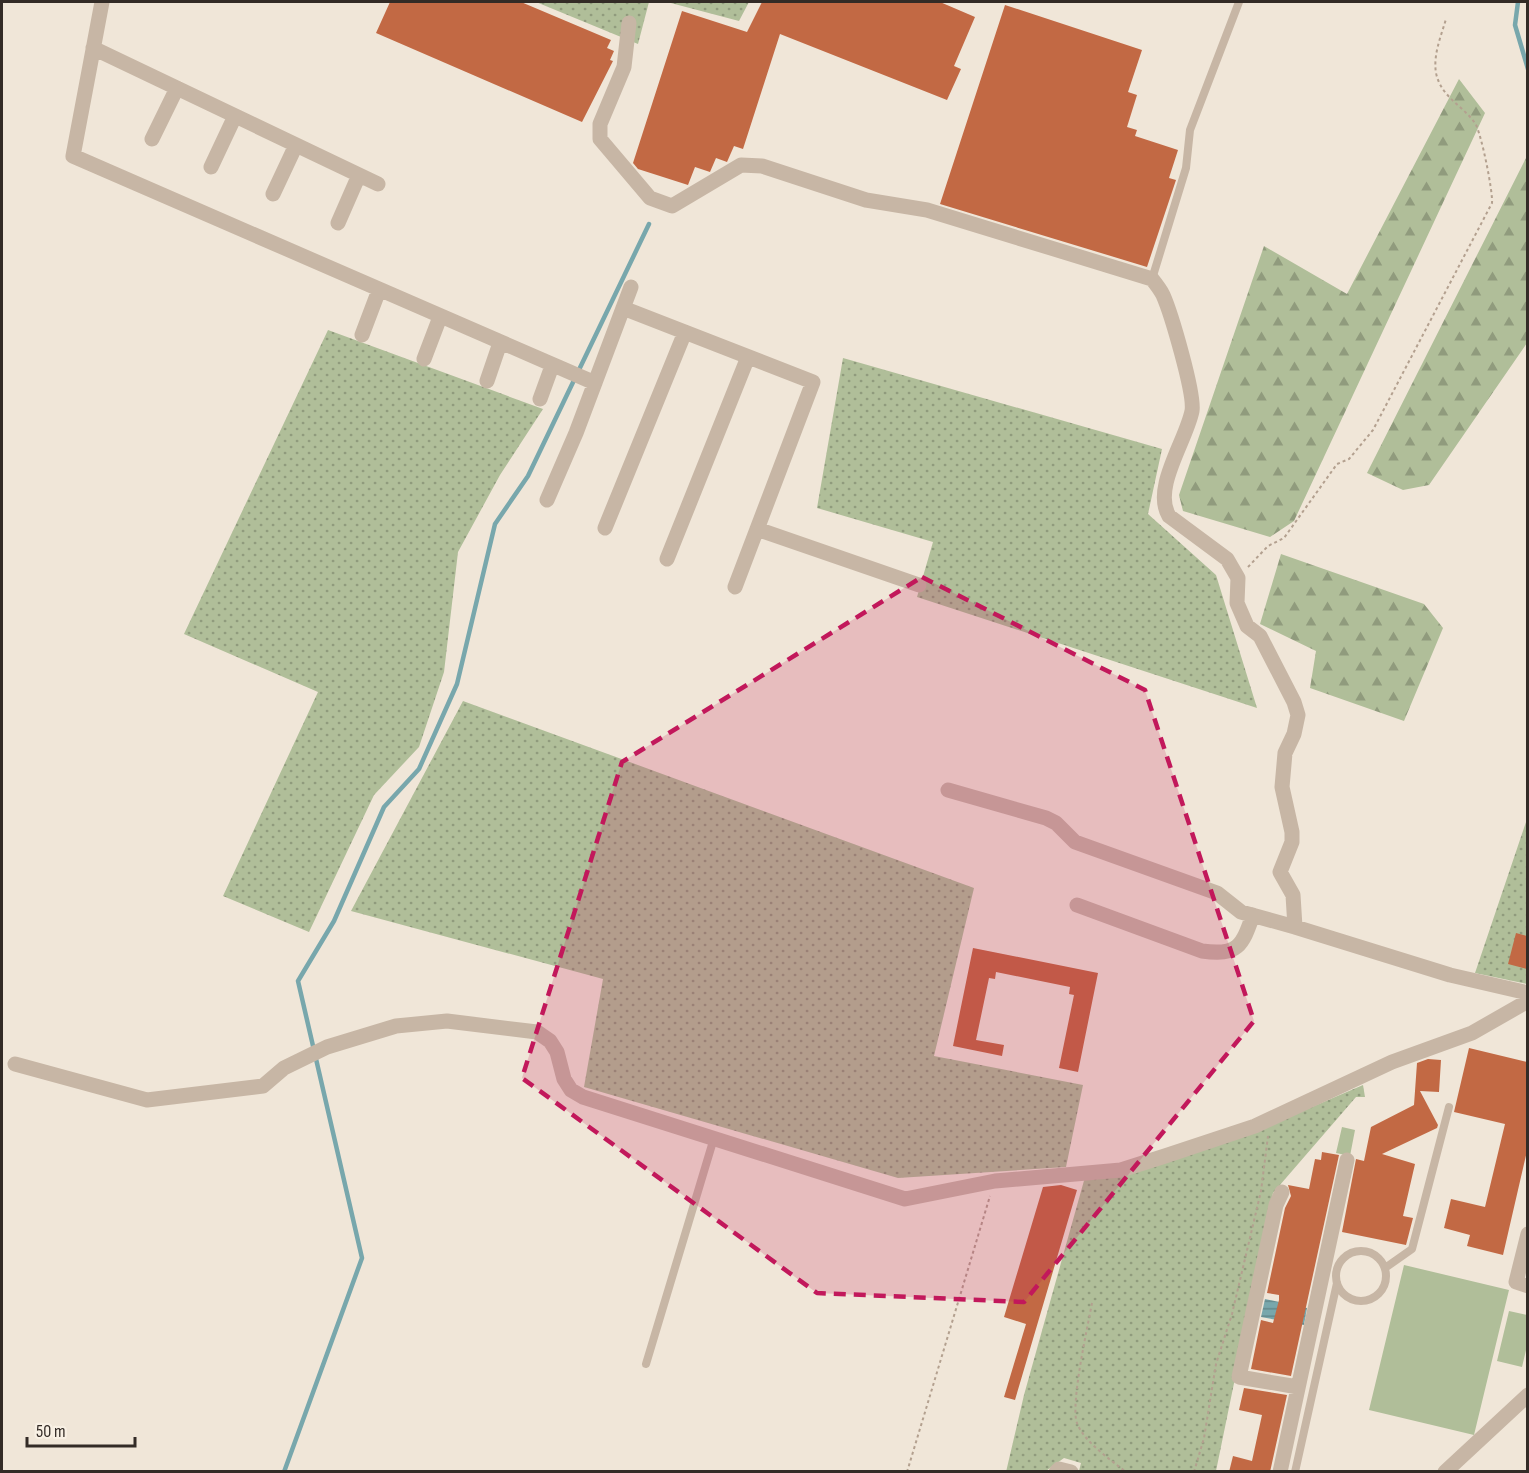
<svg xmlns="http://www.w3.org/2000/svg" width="1529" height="1473" font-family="'Sofia Sans Condensed',sans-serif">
<defs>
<pattern id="grass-dots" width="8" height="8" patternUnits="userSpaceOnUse" patternTransform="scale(1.5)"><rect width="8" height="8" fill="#b0be99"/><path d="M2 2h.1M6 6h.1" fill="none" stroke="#909b7d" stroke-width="1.8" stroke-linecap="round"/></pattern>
<pattern id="forest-firs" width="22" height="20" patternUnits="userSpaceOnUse" patternTransform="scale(1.5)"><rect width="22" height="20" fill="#b0be99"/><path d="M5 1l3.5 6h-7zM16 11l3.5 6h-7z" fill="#909b7d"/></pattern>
<pattern id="water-rules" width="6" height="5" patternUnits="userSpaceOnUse" patternTransform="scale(1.5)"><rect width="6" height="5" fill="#78a7ac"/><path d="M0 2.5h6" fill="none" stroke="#63888c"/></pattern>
</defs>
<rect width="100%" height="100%" fill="#f0e6d8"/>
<path fill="url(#grass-dots)" d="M536 2H649L638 44Z
M667 2H749L739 21Z
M328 330 543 409 500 475 458 552 444 672 419 747 374 795 309 932 223 896 318 692 184 634Z
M843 358 1162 449 1148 514 1216 575 1257 708 917 597 933 542 817 508Z
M463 701 974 888 934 1056 1083 1085 1066 1167 898 1178 584 1087 603 979 351 911Z
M1527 819V984L1475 973Z
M1363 1085 1365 1097H1356L1273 1193 1216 1471H1079L1081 1463 1064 1458 1046 1471 1006 1472 1024 1395 1085 1177 1263 1128Z"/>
<path fill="url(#forest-firs)" d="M1459 79 1485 113 1294 521 1270 537 1183 511 1179 495 1264 246 1347 294Z
M1527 156V343L1429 485 1403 490 1367 473Z
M1281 554 1424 604 1443 628 1404 721 1310 688 1316 651 1260 624Z"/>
<path fill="#b0be99" d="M1342 1127 1355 1130 1350 1156 1336 1153Z
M1404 1265 1509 1290 1474 1435 1369 1410Z
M1509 1311 1527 1315V1346L1522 1367 1497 1361Z"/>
<path fill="url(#water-rules)" d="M1265 1299 1307 1308 1304 1325 1261 1317Z"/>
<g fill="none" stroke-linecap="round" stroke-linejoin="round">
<path stroke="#78a7ac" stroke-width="4.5" d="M1518 2 1515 25 1528 69
M284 1472 362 1258 298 981 334 921 384 807 419 769 457 684 495 524 528 476 649 224"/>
</g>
<path fill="#c26944" d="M390 2H521L611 40 607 48 614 51 610 60 613 61 582 122 376 33Z
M762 2H940L975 17 954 66 961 69 947 100 780 34 743 149 734 146 727 162 716 158 710 172 695 167 688 185 638 169 633 163 682 11 747 32Z
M1005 5 1142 50 1128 92 1137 95 1127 127 1137 130 1135 136 1178 150 1169 178 1176 180 1147 267 940 204Z
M1516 933 1527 936V969L1508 964Z
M973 948 1098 973 1078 1072 1059 1068 1074 995 1069 994 1070 987 996 972 995 979 989 978 976 1040 1004 1045 1002 1056 953 1046Z
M1469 1048 1527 1062V1151L1503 1255 1467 1246 1470 1235 1444 1228 1451 1199 1485 1207 1505 1124 1454 1112Z
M1428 1059 1441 1060 1439 1092 1420 1091 1438 1125 1437 1128 1382 1154 1415 1164 1403 1216 1413 1218 1406 1245 1342 1232 1356 1159 1364 1161 1371 1127 1414 1105 1417 1063Z
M1322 1152 1339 1155 1291 1376 1251 1369 1261 1320 1273 1323 1279 1300V1295L1267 1293 1285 1208 1291 1196 1288 1185 1309 1189 1315 1159 1321 1160Z
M1061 1185 1077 1190 1015 1400 1004 1397 1026 1324 1004 1317 1043 1187Z
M1244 1388 1287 1395 1270 1472H1229L1233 1456 1252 1461 1262 1415 1239 1410Z"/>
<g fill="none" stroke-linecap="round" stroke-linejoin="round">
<path stroke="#b3a08f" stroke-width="2" stroke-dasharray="3 3" stroke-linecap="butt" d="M1248 567 1268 546 1284 538 1337 464 1349 459 1373 430 1492 203C1493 191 1481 132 1475 123 1462 105 1441 97 1436 73 1433 55 1441 36 1446 19
M1092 1303C1088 1325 1070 1405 1077 1423 1084 1442 1111 1460 1126 1472
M907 1472 990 1196
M1194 1472 1204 1438 1216 1364 1232 1314 1261 1191 1268 1136"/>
<path stroke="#c7b6a5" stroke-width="8" d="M1152 279 1186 168 1190 130 1239 2
M1336 1276a25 25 0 1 1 50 0a25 25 0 1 1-50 0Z
M1385 1268 1412 1249 1449 1107
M646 1364 714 1138
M1295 1472 1337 1283"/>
<path stroke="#c7b6a5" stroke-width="15" d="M102 2 73 156 595 383
M629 23 624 67 600 124V139L650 198 672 206 741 165 762 166 866 200 927 210 1152 279C1156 284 1160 289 1163 295 1171 313 1195 394 1192 411 1186 441 1152 488 1169 516L1227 559 1238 578 1237 603 1247 626 1260 636 1294 702 1298 715 1294 734 1285 753 1282 787 1292 832V842L1280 872 1293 895 1295 927 1450 975 1528 993
M93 48 378 184
M152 139 177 88
M211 167 235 116
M273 194 296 145
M338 223 359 175
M623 308 813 382 735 587
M362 335 379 290
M424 359 440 317
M487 381 500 343
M540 399 552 366
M547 500 576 433 631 287
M605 528 685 332
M757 529 919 585
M667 559 748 357
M948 790 1046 818 1056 823 1075 842 1217 893 1241 912 1295 927
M1077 905 1202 951C1238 956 1242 946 1253 915
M15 1064 147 1100 263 1086 284 1068 327 1047 396 1026 447 1021 537 1032 550 1041 557 1052 564 1079 571 1090 583 1097 905 1199 995 1181 1121 1170 1165 1156 1255 1126 1392 1062 1472 1033 1528 1001
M1282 1192 1276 1205 1239 1377 1298 1387
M1528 1234 1516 1282 1528 1286
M1056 1472 1059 1469 1071 1472
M1280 1472 1347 1160"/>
<path stroke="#c7b6a5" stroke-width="15" d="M1445 1472 1528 1395"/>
</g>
<path fill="#c2185b" fill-opacity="0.2" stroke="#c2185b" stroke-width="4.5" stroke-dasharray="12 8" stroke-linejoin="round" d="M922 577 1145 690 1254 1021 1024 1302 817 1293 522 1078 622 762Z"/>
<rect width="1529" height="1473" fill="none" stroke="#332b26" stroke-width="6"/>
<path d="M27 1437v9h108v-9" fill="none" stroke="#332b26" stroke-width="3"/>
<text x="36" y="1437" font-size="18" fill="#332b26" stroke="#f8f0e4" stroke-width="4.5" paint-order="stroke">50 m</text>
</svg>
